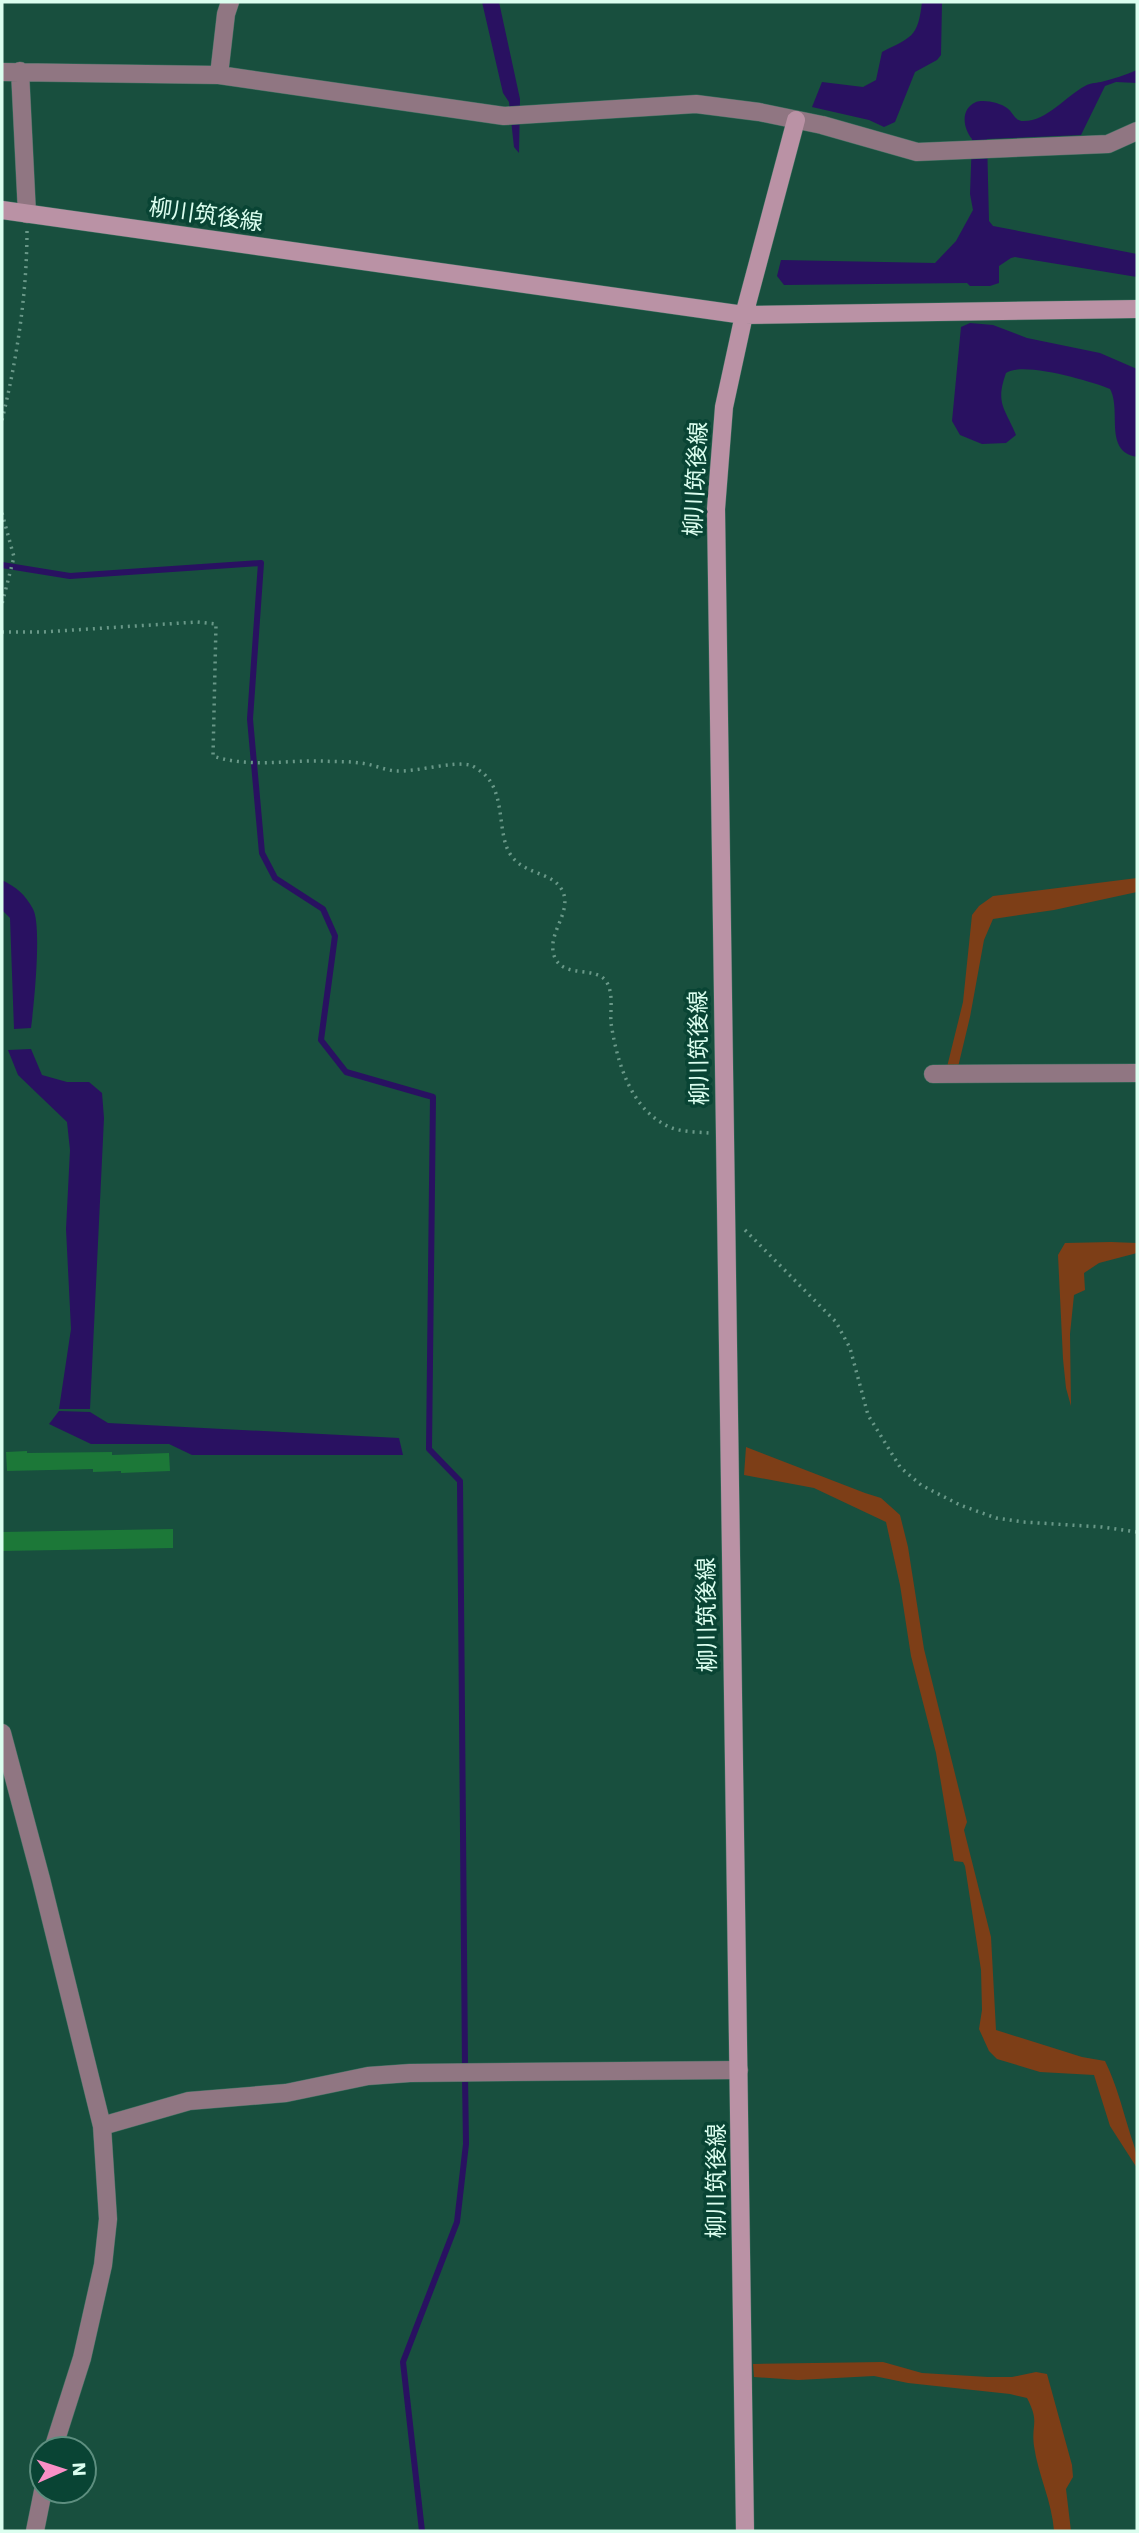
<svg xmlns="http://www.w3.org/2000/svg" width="1139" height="2533" font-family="'Work Sans','Noto Sans JP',sans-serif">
<rect width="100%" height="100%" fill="#184f3e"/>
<path fill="#7d3e17" d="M1137 878V892L1054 910 993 919 984 940 970 1017 958 1067H947L963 1002 972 915 979 906 993 896Z
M1111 1242 1137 1243V1253L1099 1263 1084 1273 1085 1290 1074 1295 1070 1334 1071 1406 1066 1388 1063 1359 1058 1255 1065 1243Z
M746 1447 865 1493 881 1498 900 1515 908 1547 924 1649 967 1822 964 1830 991 1937 996 2030 1082 2057 1105 2061C1117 2086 1121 2104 1129 2130 1134 2147 1137 2149 1137 2168L1110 2126 1094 2075 1040 2072 997 2059 989 2051 979 2029 982 2010 981 1970 965 1866 963 1862 954 1861 936 1753 911 1656 900 1585 886 1522 814 1488 744 1475Z
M883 2362 922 2373 988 2377H1012L1036 2372 1047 2374 1072 2465 1073 2477 1066 2489 1071 2531H1054C1052 2501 1038 2475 1034 2446 1031 2423 1040 2423 1027 2398L1010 2394 908 2383 874 2376 798 2380 754 2377 753 2364Z"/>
<path fill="#291161" d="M482 2H499L520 99 519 153 514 147 509 102 503 93Z
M922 2H942L941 55 937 60 915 72 895 122 884 127 869 120 812 107 822 82 863 87 876 80 882 52C911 37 918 38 922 2Z
M1137 70V83L1116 82 1105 86 1081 135 987 139 989 221 993 226 1137 254V277L1015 257 1011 258 999 266V283L990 286H970L967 283 784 285 777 276 781 260 935 263 956 241 973 210 970 194 972 139C963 128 960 109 976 102 984 99 1001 103 1007 108 1014 113 1014 121 1024 121 1047 121 1066 96 1085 86 1090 83 1095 83 1101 82 1113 79 1126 75 1137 70Z
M970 323 993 325 1027 338 1100 353 1137 369V457C1103 451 1122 411 1110 389 1091 381 1022 361 1006 373 995 404 1005 408 1016 435L1006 443 982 444 960 435 952 421 961 327Z
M2 880C16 887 25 894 33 909 42 925 34 1006 31 1028L14 1029 10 918 2 910Z
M31 1049 42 1075 67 1082H89L102 1093 104 1118 90 1409H59L71 1329 66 1229 70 1150 67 1122 18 1075 8 1050Z
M59 1411 90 1412 108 1423 399 1438 403 1455H192L169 1444H91L49 1424Z"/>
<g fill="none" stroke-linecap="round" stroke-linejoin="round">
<path stroke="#291161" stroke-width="6" d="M2 565 70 576 261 563 250 719 262 853 275 878 323 909 335 936 321 1040 346 1072 433 1097 429 1449 460 1481 465 2066
M422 2531 403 2362 457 2222 466 2144 465 2076"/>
</g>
<path fill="#1c7838" d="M27 1451V1453L112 1452V1455L169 1453 170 1471 121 1473V1471L93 1472V1469L7 1471 6 1452Z
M173 1529V1548L2 1551V1532Z"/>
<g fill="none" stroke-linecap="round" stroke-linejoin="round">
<g stroke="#3b6e5e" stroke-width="19">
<path id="street" d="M20 71 27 214
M2 72 219 75 504 116 696 104 759 112 822 125 917 152 1108 144 1137 131
M219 75 226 14 230 2
M933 1074 1137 1073
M2 1733 41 1879 102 2126 108 2219 103 2265 82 2358 53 2449
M102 2126 189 2101 286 2093 368 2076 410 2073 739 2070
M35 2531 43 2491"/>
</g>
<g stroke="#3b6e5e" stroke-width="19">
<path id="secondary" d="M2 210 744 315 1137 309
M745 2531 716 509 724 407 744 315 796 120"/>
</g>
<path stroke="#699888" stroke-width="3.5" stroke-dasharray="2 5" stroke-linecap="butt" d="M2 420C17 359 27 293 27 230
M2 513 14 557 2 604
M2 632H43L197 622 216 624 213 756C248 768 286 760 323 761 335 762 348 761 360 763 372 764 384 770 396 771 417 772 452 761 470 765 474 766 480 771 483 773 504 791 498 825 507 848 519 877 553 869 563 892 572 914 545 935 555 958 564 978 595 966 606 981 614 993 610 1010 611 1023 617 1062 631 1112 672 1128 683 1132 697 1132 709 1133
M745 1230 836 1322 850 1348 868 1415 900 1467 921 1485 960 1505 996 1518 1023 1522 1102 1527 1137 1532"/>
<use href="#street" stroke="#907682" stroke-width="18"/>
<use href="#secondary" stroke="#ba92a5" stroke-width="18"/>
</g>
<g text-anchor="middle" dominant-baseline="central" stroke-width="7" stroke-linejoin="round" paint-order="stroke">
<g font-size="23" fill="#dbfeef" stroke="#094434">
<text transform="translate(206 215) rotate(8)">柳川筑後線</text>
<text transform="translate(696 479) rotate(-87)">柳川筑後線</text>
<text transform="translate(699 1048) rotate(-91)">柳川筑後線</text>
<text transform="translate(707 1615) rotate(-91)">柳川筑後線</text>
<text transform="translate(716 2181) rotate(-90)">柳川筑後線</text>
</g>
</g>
<rect width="1139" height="2533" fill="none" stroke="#dbfeef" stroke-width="7"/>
<g transform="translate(63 2470) rotate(87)"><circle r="33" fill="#094434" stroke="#5d8e7f" stroke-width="2"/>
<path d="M0-5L12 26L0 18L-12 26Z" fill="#fa8fc6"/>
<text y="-10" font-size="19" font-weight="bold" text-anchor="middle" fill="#dbfeef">N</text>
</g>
</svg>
